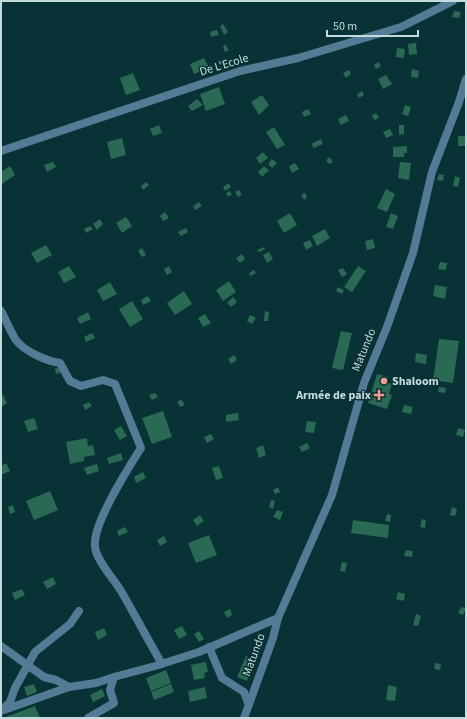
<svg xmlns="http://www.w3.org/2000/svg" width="467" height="719" font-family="'Source Sans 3',sans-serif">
<rect width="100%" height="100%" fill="#083235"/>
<path fill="#2a6953" d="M454 11 461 12 459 18 452 17Z
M223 24 228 32 224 35 220 26Z
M217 30 219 35 211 37 210 32Z
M416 43 417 54 409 55 408 44Z
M225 44 229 50 225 52 223 47Z
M397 48 405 49 404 58 396 57Z
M204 58 209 68 194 74 190 64Z
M379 62 381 66 376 69 374 65Z
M412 69 419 71 418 78 411 77Z
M349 70 351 74 346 78 343 73Z
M133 73 140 90 126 95 120 78Z
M386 75 392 84 383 89 378 79Z
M219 87 225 104 206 111 200 94Z
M362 91 364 95 359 98 357 94Z
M262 95 269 105 259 115 251 102Z
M197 99 203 105 192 111 188 106Z
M405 105 411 107 408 116 402 114Z
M308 109 311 114 304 117 302 112Z
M376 113 379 118 374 120 372 115Z
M346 115 349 121 341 125 338 119Z
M159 125 162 133 153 136 150 129Z
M399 125H404V134L399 135Z
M274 127 285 145 277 149 266 132Z
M390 129 393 135 386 138 383 132Z
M458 136H466V146H458Z
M122 138 126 155 111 159 107 142Z
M321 139 323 144 314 148 311 144Z
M407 146V153H404V157H393V147Z
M263 152 268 158 260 164 256 158Z
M330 157 333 162 329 164 326 160Z
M272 159 277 163 272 168 268 164Z
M53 162 56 167 47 172 44 165Z
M400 162 411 163 409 180 398 178Z
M295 163 299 169 292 173 289 166Z
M10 166 15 175 2 184 1 172Z
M264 166 269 170 262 177 258 172Z
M439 174 444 175 443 181 437 180Z
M455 176 460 178 458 187 453 186Z
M146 182 149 185 143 190 141 186Z
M229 183 231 187 225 191 223 187Z
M386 189 395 194 387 212 377 208Z
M239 190 242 195 238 197 235 192Z
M230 191 232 194 228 197 226 193Z
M305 193 307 197 304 200 301 195Z
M199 202 202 206 195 210 193 206Z
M165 212 169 218 163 221 160 216Z
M290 213 297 225 284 233 277 221Z
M391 213 398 216 393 229 386 227Z
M126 217 132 226 122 233 116 223Z
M100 219 103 224 97 230 93 224Z
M90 226 93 229 86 233 84 229Z
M186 228 188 232 181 236 178 232Z
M325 229 330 238 317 246 312 236Z
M373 239 375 248 367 250 365 241Z
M310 240 313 246 306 250 303 243Z
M46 245 52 255 37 263 31 253Z
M264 247 265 249 259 252 257 250Z
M142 248 146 255 142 257 138 251Z
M269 252 273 259 267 263 263 255Z
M242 254 245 259 240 263 236 258Z
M440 262 447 263 446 270 438 269Z
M69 266 76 277 64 283 58 272Z
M169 266 172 272 167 275 164 269Z
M358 266 366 271 352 292 344 287Z
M343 268 347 274 342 277 338 270Z
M254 270 256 273 250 276 249 273Z
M229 281 236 292 223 301 216 290Z
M110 282 117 294 103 301 97 290Z
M435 285 447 287 445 299 433 296Z
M338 287 344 290 342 294 336 291Z
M184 291 192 304 175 315 167 303Z
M148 296 151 301 143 305 141 300Z
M233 297 237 302 231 307 227 303Z
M132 301 143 319 130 327 119 309Z
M265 311 269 312 268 321H264Z
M88 312 91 319 80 324 77 318Z
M205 314 211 323 203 327 198 318Z
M250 315 256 318 252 324 247 321Z
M341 331 352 333 343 370 332 368Z
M92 333 95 338 86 342 84 337Z
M439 339 459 341 453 383 433 380Z
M416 353 427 355 426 364 415 362Z
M234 355 237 360 231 364 228 359Z
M55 368H60V373L56 374Z
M377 374 388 377 386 382 392 384 389 394 392 395 387 409 368 403Z
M439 387 446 388 445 393 438 392Z
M155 393 158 397 152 400 149 395Z
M3 395 7 403 1 407V396Z
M181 399 185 405 180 407 177 402Z
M89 402 92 406 85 410 83 405Z
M404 405 413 407 411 414 402 412Z
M163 411 172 437 152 444 142 418Z
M238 413 239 420 226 422V415Z
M34 418 38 429 28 432 24 421Z
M307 421 316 422 314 433 305 432Z
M121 426 127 436 120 440 114 430Z
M458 428 465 430 463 437 456 435Z
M211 434 214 439 207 443 204 437Z
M87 438 88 446 93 445 95 455 84 457V461L70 464 66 442Z
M307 443 310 448 302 452 299 447Z
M263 445 266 455 259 458 256 448Z
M121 453 123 460 109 464 107 458Z
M6 463 10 471 1 475V466Z
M97 464 99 471 87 475 84 468Z
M219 466 223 478 216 480 212 468Z
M143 472 146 478 136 483 134 477Z
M278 487 280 492 275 494 273 490Z
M50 491 58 510 34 520 26 501Z
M271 500 275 501 273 509 269 507Z
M13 505 15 512 10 514 8 507Z
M452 507 457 509 455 516 450 515Z
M277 510 283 512 280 520 273 517Z
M387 514 391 515 390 522 385 521Z
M200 515 204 521 197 526 193 520Z
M422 519 426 520 425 528 420 527Z
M353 520 389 525 388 538 351 533Z
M125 527 128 532 119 536 117 531Z
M209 535 217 555 196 563 188 543Z
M164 536 167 542 160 546 157 540Z
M406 550 413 551 412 557 404 556Z
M342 562 347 563 345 572 340 571Z
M53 577 56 584 47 589 43 582Z
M22 589 25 595 15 600 12 593Z
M398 592 405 594 404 601 396 599Z
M461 607 466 608 463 615 458 613Z
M230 609 232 615 227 618 224 612Z
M416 614 421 616 418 626 413 625Z
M182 626 187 635 179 639 174 630Z
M104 628 107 635 98 640 95 632Z
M199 631 204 639 199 642 194 634Z
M246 656 255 660 247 681 237 677Z
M206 662 208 672 204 673 205 678 194 680 191 665Z
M435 663 441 664 440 670 434 669Z
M166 670 171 683 151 691 146 678Z
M34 684 37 692 27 696 24 687Z
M171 684 174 692 154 700 151 692Z
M388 685 397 687 395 701 386 700Z
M205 687 207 698 190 702 188 691Z
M102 689 105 696 93 702 90 695Z
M35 706 40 718H3Z"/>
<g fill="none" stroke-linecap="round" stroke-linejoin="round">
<path stroke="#537b95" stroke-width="8" d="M1 151 240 71 298 58 401 27 453 1
M1 311C6 320 10 331 16 340 24 351 46 361 60 363L70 381 81 386 103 380 115 384 141 448C129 467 92 524 95 547 96 560 114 579 121 591 135 615 148 640 162 664
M1 646 44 677 56 680 69 687
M209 647 222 678 244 692 248 703
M4 710 69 687 96 683 114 677
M1 711 10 702 15 688 35 652 70 624 79 611
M88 718 114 703 110 690 114 677 155 666 199 652 278 618
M244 718 273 638 278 618 332 495 364 383 387 327 413 253 432 172 459 102 466 79"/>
</g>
<g fill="#f59c91" stroke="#083235" stroke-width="1.5">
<circle cx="384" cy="381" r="4"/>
<path d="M377 389h4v4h4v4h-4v4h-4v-4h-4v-4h4z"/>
</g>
<g text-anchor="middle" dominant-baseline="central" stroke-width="3" stroke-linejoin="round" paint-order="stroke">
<g font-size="12" fill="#c5dadc" stroke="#083235">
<text transform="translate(224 65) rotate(-17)">De L'Ecole</text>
<text transform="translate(364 350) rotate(-68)">Matundo</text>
<text transform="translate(254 655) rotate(-70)">Matundo</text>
</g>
<g font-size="12" font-weight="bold" fill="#c5dadc" stroke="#083235" text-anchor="start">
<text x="392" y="381">Shaloom</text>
<text x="371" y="395" text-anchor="end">Armée de paix</text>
</g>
</g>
<rect width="467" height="719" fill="none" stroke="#c5dadc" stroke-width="4"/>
<path d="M327 30v6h91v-6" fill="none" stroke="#c5dadc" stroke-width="2"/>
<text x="333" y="30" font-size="12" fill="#c5dadc" stroke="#083235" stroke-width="3" paint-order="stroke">50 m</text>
</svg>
